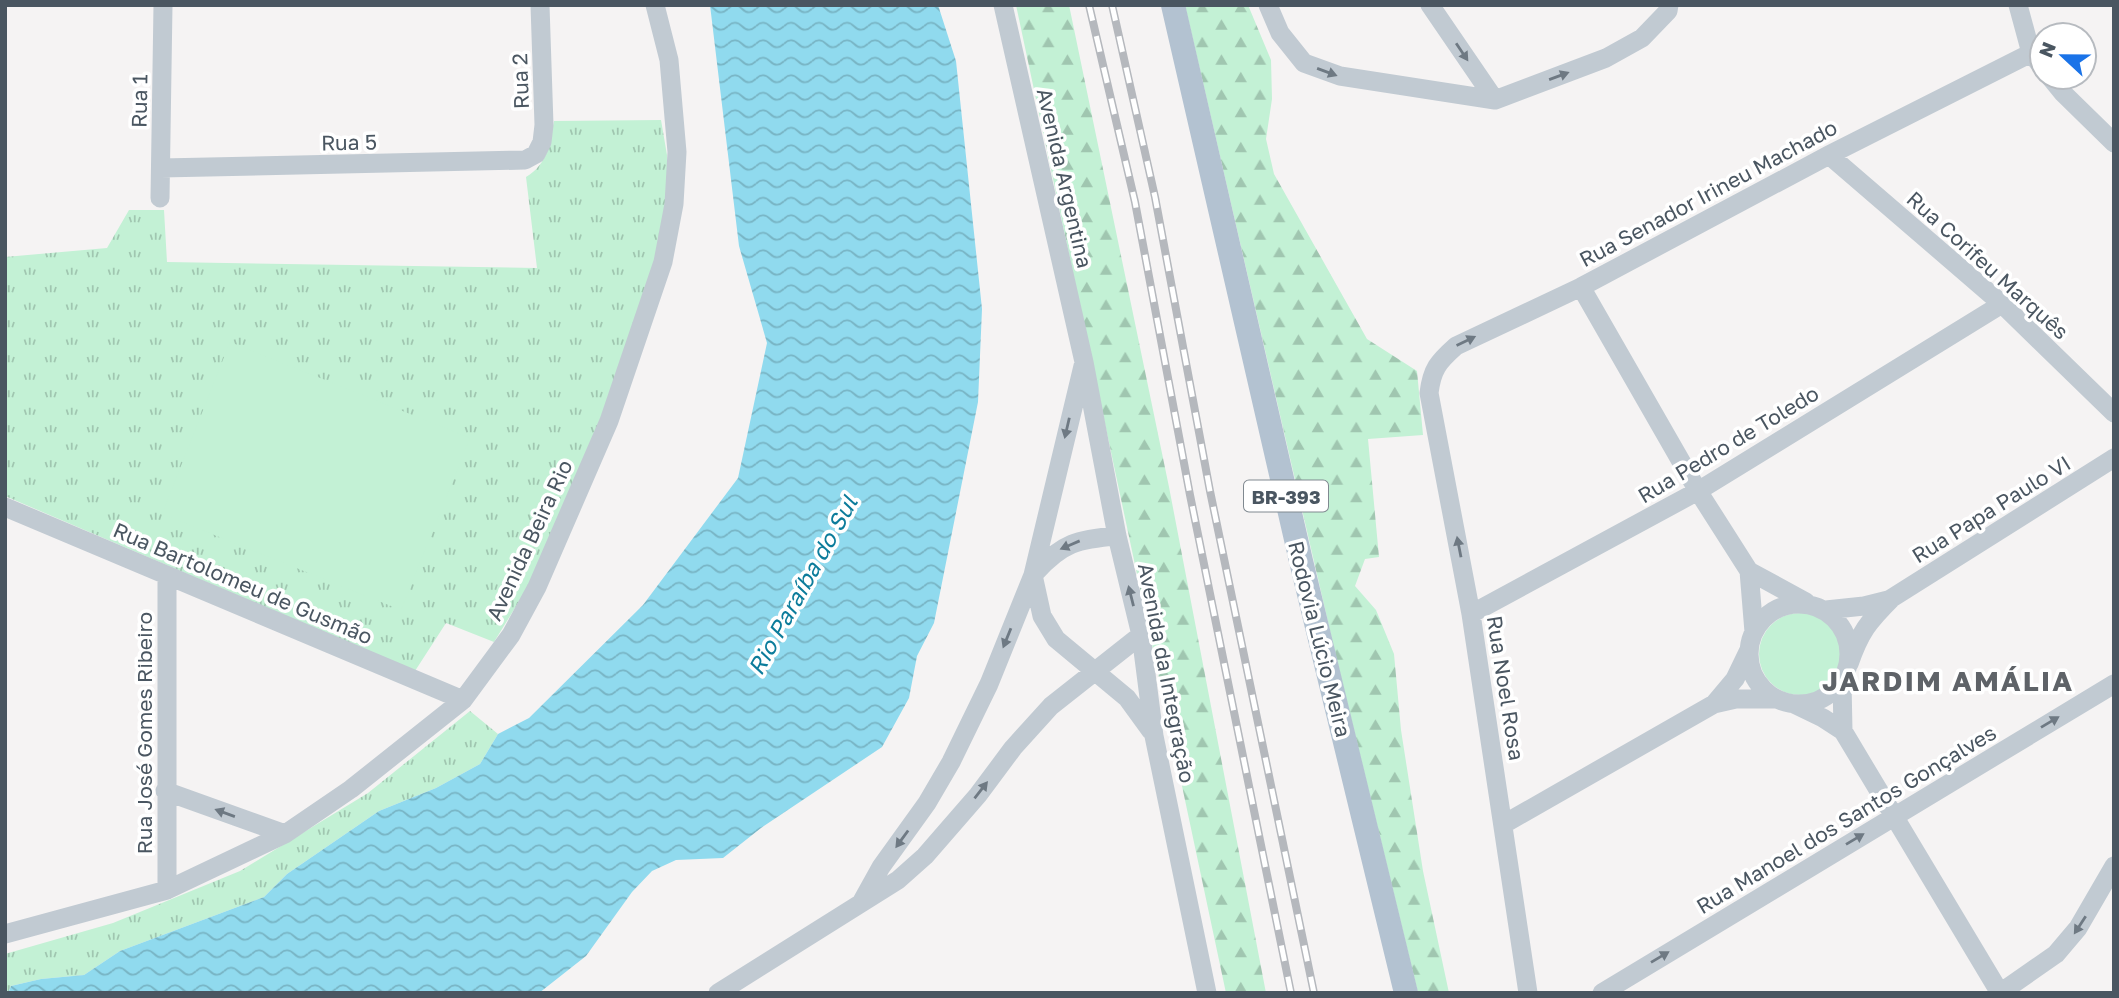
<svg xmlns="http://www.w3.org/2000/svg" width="2119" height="998" font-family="'Golos Text',sans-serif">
<defs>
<pattern id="grass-tufts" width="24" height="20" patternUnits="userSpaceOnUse" patternTransform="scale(1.75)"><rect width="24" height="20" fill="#c3f1d5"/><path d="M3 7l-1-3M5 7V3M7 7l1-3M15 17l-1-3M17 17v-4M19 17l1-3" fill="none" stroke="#a0c6b0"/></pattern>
<pattern id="forest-firs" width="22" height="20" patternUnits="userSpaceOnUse" patternTransform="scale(1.75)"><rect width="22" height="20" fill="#c3f1d5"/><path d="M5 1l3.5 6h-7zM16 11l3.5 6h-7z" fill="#a0c6b0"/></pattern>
<pattern id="water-waves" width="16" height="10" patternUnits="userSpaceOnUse" patternTransform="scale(1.75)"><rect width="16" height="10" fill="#90daee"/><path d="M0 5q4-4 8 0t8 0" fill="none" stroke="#78b4c4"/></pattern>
</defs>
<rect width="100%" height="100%" fill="#f5f3f3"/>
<path fill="url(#grass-tufts)" d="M661 120 667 155V216L650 276 619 370 592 441 528 587 494 642 446 623 415 671 5 496V257L107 248 129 210H164L167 262 537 268 526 177C548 164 550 143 554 121Z
M470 711 498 734 480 764 436 788 379 811 287 874 264 897 120 951 84 975 41 979 11 986 8 993H5V954L113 923 240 871 368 793Z"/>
<path fill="url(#forest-firs)" d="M1016 5H1069L1169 487 1266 993H1226Z
M1185 5H1248L1271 60 1272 99 1266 139 1274 174 1367 339 1417 371 1423 435 1368 439 1379 557 1365 559 1355 586 1376 610 1394 654 1401 730 1423 871 1449 993H1418L1335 652Z"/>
<path fill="#c3f1d5" d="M230 342 470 438 401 610 162 514Z
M1759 654a41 41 0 1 1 82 0a41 41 0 1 1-82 0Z"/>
<path fill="url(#water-waves)" d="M710 5H938L956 61 982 309 978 402 934 623 917 656 909 698 882 747 761 828 723 858 676 860 652 871 632 892 586 956 539 993H8L11 986 41 979 84 975 120 951 264 897 287 874 379 811 436 788 480 764 498 734 529 718 643 605 738 478 767 343 739 246Z"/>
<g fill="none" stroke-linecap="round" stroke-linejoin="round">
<path stroke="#c1cad2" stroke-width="19" d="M1003 5 1084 362 1117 536 1141 635 1154 736 1207 993
M1268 5 1280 33 1304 63 1340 76 1495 100 1606 58 1642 38 1668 11 1669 5
M1430 5 1495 100
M2018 5 2031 53 2042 67
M2050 77 2063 93 2114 143
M1829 155 2002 304 2114 413
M161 168 525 160 536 154 542 142 544 125 540 5
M160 198 163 5
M1581 287 1698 491 1749 571 1754 632
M5 507 463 700
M1749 571 1806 602
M1036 572C1062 543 1078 539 1117 536
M1033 575 1042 616 1056 639 1127 698 1151 731
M167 576V890
M1749 654a50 50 0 1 1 100 0a50 50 0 1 1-100 0Z
M1826 610 1864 606 1888 600
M1471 614 1698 491 2002 304
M1849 664C1860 632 1868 622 1892 598L2114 458
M1842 682 1843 731
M1714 704 1735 679 1749 650
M1794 704 1823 718 1843 731 2000 993 2056 954 2078 928 2114 866
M165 791 285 834
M1504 824 1714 704 1736 699H1776
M861 903 881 867 927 803 951 762 989 684 1033 575 1083 366
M5 934 167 890 285 834 351 789 463 700 511 635 537 587 609 421 663 262 674 204 677 152 669 60 655 5
M718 993 898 880 925 856 978 795 1013 748 1051 706 1141 635
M1528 993 1471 614 1429 393C1432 369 1438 362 1456 346L1581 287 1829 155 2031 53
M1602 993 2114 684"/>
<path stroke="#b3c2d1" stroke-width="24" d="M1173 5 1301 561 1406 993"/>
<g stroke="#b5b8bd" stroke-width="8">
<path id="rail" d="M1089 5 1135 202 1190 495 1291 993
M1112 5 1155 197 1210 491 1314 993"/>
</g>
<use href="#rail" stroke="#fff" stroke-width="5" stroke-dasharray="16" stroke-linecap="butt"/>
</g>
<defs><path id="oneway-solid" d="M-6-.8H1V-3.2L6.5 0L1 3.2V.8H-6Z" transform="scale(1.75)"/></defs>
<g fill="#6e7983">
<use href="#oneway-solid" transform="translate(1462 52) rotate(56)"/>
<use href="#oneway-solid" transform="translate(1327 72) rotate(20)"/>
<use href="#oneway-solid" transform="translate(1559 76) rotate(-20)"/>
<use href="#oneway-solid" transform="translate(1466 341) rotate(-26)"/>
<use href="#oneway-solid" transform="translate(1067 428) rotate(103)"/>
<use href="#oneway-solid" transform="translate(1070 545) rotate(157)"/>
<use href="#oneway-solid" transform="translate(1459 547) rotate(-101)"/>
<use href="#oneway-solid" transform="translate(1131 596) rotate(-104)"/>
<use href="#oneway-solid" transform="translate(1007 638) rotate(112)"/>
<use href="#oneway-solid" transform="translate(2050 722) rotate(-31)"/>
<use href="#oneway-solid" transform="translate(981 790) rotate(-52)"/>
<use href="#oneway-solid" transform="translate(225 813) rotate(-160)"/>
<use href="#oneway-solid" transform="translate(902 839) rotate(126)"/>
<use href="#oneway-solid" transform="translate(1855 839) rotate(-31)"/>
<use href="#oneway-solid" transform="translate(2080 925) rotate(123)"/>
<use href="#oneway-solid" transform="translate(1660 957) rotate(-31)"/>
</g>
<g text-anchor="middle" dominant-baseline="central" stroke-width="7" stroke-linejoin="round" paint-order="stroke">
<rect fill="#fff" stroke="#808990" stroke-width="2" x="1244" y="480.5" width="84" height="31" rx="5"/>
<g font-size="19" font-weight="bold" fill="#4a5661">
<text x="1286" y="496">BR-393</text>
</g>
<g font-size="21" fill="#4a5661" stroke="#fff">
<text transform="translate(520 81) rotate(-92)">Rua 2</text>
<text transform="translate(139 101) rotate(-89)">Rua 1</text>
<text transform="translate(349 142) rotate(-1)">Rua 5</text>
<text transform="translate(1065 178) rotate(77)">Avenida Argentina</text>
<text transform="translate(1708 193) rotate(-28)">Rua Senador Irineu Machado</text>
<text transform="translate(1988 265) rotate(42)">Rua Corifeu Marquês</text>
<text transform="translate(1728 444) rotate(-31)">Rua Pedro de Toledo</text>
<text transform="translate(1991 509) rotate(-32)">Rua Papa Paulo VI</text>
<text transform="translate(529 540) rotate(-65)">Avenida Beira Rio</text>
<text transform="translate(243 583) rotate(23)">Rua Bartolomeu de Gusmão</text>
<text transform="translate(1320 639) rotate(76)">Rodovia Lúcio Meira</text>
<text transform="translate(1167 673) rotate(79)">Avenida da Integração</text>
<text transform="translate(1506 688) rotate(81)">Rua Noel Rosa</text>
<text transform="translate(144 733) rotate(-90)">Rua José Gomes Ribeiro</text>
<text transform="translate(1846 819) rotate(-31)">Rua Manoel dos Santos Gonçalves</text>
</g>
<g font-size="23" font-style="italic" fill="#0c7c9b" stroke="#fff">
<text transform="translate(802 585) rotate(-61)">Rio Paraíba do Sul</text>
</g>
<g font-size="28" font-weight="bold" letter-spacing="2" fill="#5f6368" stroke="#fff">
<text x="1948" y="680">JARDIM AMÁLIA</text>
</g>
</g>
<rect width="2119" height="998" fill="none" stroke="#4a5661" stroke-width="14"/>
<g transform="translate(2063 56) rotate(292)"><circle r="33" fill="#ffffff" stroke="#b7bbc0" stroke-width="2"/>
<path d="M0-5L12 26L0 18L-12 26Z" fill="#1a73e8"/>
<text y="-10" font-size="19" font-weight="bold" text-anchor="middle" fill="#4a5661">N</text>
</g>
</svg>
